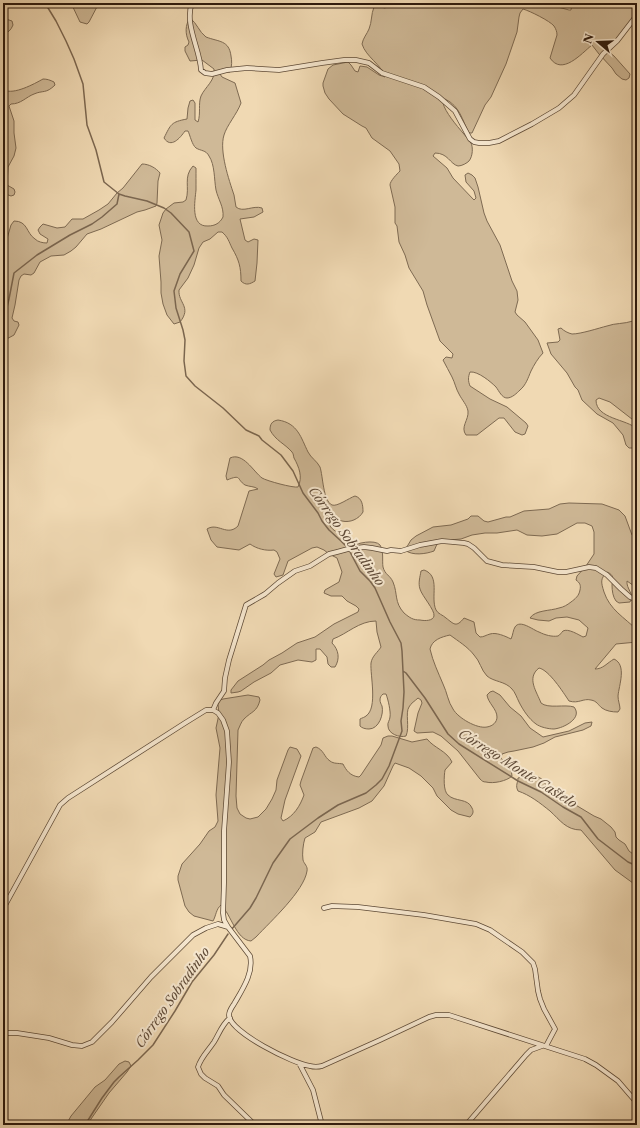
<svg xmlns="http://www.w3.org/2000/svg" width="640" height="1128" font-family="'Libre Caslon Text',serif">
<rect width="100%" height="100%" fill="#f0d9b3"/>
<filter id="stains"><feTurbulence type="fractalNoise" baseFrequency=".005" numOctaves="4"/><feColorMatrix values="0 0 0 0 .2 0 0 0 0 .09 0 0 0 0 .02 0 0 0 .5 -.17"/></filter>
<radialGradient id="worn" r=".72"><stop offset=".6" stop-color="#630" stop-opacity="0"/><stop offset="1" stop-color="#630" stop-opacity=".3"/></radialGradient>
<path fill="#cfb997" stroke="#7e6a52" d="M71 3H99L89 22 87 24 80 22Z
M388 3H543L569 10H571L572 3H637V16L619 37 607 47 608 51 614 56 630 74 629 78 626 80 622 79 616 74 612 68 599 54 592 45C581 54 562 76 550 58L557 35C557 32 556 29 554 26 550 21 530 11 523 9L520 13 519 17 517 32 506 64 491 97 485 105 472 133H469C462 120 460 106 445 99L443 103C445 112 457 126 463 133 466 137 469 139 471 143 473 147 473 156 469 161 467 163 462 166 458 166 450 164 448 153 435 153L433 156 447 168 453 178 474 200 476 198 474 191 466 182 465 175 468 173 472 175 475 178 478 187 484 213 487 221 500 245 512 281 517 291 518 300 515 312 517 315 525 322 538 340 543 353C538 358 534 365 531 371 528 378 526 385 520 390 517 393 512 398 507 398 502 398 499 391 496 387 491 382 478 371 470 372 468 377 468 381 470 386L490 399 507 407 526 423 528 426 525 434 522 435 515 432 504 418H499L477 435H466C460 427 469 420 468 411 467 405 462 400 459 394 456 389 455 383 452 377 449 371 446 366 443 360L446 357 452 358 453 354 440 341 427 305 423 291 409 268 405 255 399 242 397 226 395 223V207L390 185C390 181 397 174 400 171L399 164 390 151 372 138 366 128 362 126 343 114 329 99 325 93 323 86V83L328 69 333 65 348 62 351 65 355 71 358 72 360 66 367 67 379 75 385 77C381 64 366 57 362 44 363 38 367 34 369 29 372 22 371 14 374 7L377 6 385 8 388 6Z
M3 18 12 21 13 25C11 30 8 33 3 34Z
M190 18C197 23 199 32 206 37 219 42 229 40 231 56 232 61 232 66 230 72H223L220 74 222 77 235 83 241 103C237 114 227 125 224 135 219 151 229 180 234 195 235 199 235 203 236 207 243 213 253 205 262 208L263 212 254 217 240 219 245 240 248 242 254 239 258 240 257 263 255 281C250 284 246 286 241 281 241 267 239 260 232 248 229 242 228 237 222 232H218L210 239 203 242 199 248 194 265 188 278 179 290C178 303 192 307 180 322L174 324 167 315 163 304 161 293V282L159 256 162 240 159 225 163 213 166 209 174 203 183 202 186 200C190 187 183 177 193 166L196 168C196 175 196 182 196 190 195 201 190 227 208 226 215 226 220 223 223 217 224 207 218 199 216 190 214 179 215 165 209 156 206 150 201 151 196 148 192 145 190 135 188 131H185C180 138 171 149 164 138 171 124 171 122 187 119L188 108 190 101 193 100 195 103V120L198 122C201 113 198 104 201 96 205 87 216 80 214 69L202 60 190 61 185 51V47L188 45 189 42C185 34 185 25 190 18Z
M43 79C47 79 50 80 54 82L55 85C46 94 43 90 34 94 26 97 21 104 11 104L9 106 14 121V133L16 148 14 156 8 167 7 185 14 189 15 192 14 195 11 196 3 193V86L4 90C14 95 34 84 43 79Z
M142 164C149 164 156 168 160 173L158 181 157 203 156 206 145 210 137 212 101 229 87 234 76 247 71 251 64 255 51 256 40 262 34 273 31 275 24 274 21 276 19 280 15 305 12 318 14 321 18 322 19 325 14 335 3 341 4 249 11 225 14 221C28 221 26 233 35 239 38 242 43 243 47 243L48 239 40 234 38 230 40 227 43 224 57 228 65 227 72 219H83L99 210 108 204 117 193 123 188Z
M633 321H637V423L610 402 599 398 596 400C596 419 627 419 637 429V440L633 448H629L626 445 623 435 613 423 597 414 582 400 578 390 575 387 567 373 551 354 547 343 558 342 560 340 558 329 561 328C564 331 568 333 572 334 581 334 599 328 607 326 615 323 624 324 633 321Z
M278 420C298 423 301 438 308 452 311 458 317 461 320 467 323 476 323 501 332 505 337 507 349 498 355 496 362 498 363 505 363 512 359 519 350 523 342 521 337 520 334 518 329 520 328 528 335 530 340 535 344 538 348 543 351 547 356 543 375 539 380 545 384 551 382 561 383 567 385 575 390 575 393 582 398 594 394 602 404 613 410 618 413 620 420 620 425 621 433 621 434 616 435 610 422 596 420 589 418 583 420 577 421 571L424 570C441 576 430 597 436 610 438 614 443 615 446 618 454 624 456 628 464 618L474 622 476 633 480 637C484 637 486 635 490 634 496 632 505 636 511 639 513 635 513 630 515 627 520 619 533 630 539 632 545 635 552 637 558 636 560 635 561 633 563 631 568 628 579 635 583 637L586 636 588 628 579 620 567 617 556 618 549 621 538 620 530 618C535 610 550 611 559 608 564 607 567 605 571 602 575 599 579 596 580 590 581 585 580 583 576 580L577 576 586 566 594 554V532L592 526 585 523H577L557 534 542 536 527 535 517 530 497 533H485L472 535 461 539 449 540 437 544 434 551C426 554 412 556 405 550L411 540 416 536 433 527 451 525 468 519 471 516H478L484 521 488 522 506 517H510L524 511 549 509 560 504 569 503 602 504 619 510 625 516 632 535 637 540V588L627 581C626 589 635 594 630 602L619 603 616 601C613 597 612 591 612 585 613 578 614 575 607 572 600 579 601 582 604 592 610 610 624 617 637 630V642L616 644 595 669C603 669 607 663 614 659 627 665 619 685 618 696 618 701 620 705 620 709L618 712C612 712 606 711 602 708 598 705 597 701 591 700 583 698 579 704 569 701 563 692 549 670 539 668 526 678 537 692 541 703 548 709 565 704 574 707 583 718 564 728 554 729 548 729 540 727 536 724 529 719 523 710 519 702 517 698 515 692 512 689 505 681 494 682 487 676 481 670 480 661 474 655 468 647 458 641 450 635 441 637 432 640 430 649 433 662 438 672 443 684 447 692 448 702 453 709 458 718 477 729 487 727 493 726 497 722 497 717 497 709 488 703 487 695L490 692 493 691 500 695 510 707 521 716 530 728 543 737 569 731 585 723 592 722 591 726 583 730 555 737 544 743 533 747 514 751 508 752 502 754 501 758C507 765 511 765 512 776 507 781 493 784 486 782 483 782 482 781 480 779L458 751 441 736 433 732 417 733 414 731 418 713 422 703 421 700 418 698C415 701 411 703 409 707 405 713 410 727 406 736 400 738 388 734 388 726 387 723 390 720 390 717 391 712 388 699 386 694H383C381 696 380 697 380 700 380 702 381 704 382 706 384 714 379 729 369 729 365 729 362 728 360 726V719C362 718 365 717 366 716 378 708 370 675 371 663 372 656 378 652 381 647L377 632 376 621C359 621 347 634 333 639L332 643C339 650 340 659 335 667H331L328 664 327 657 320 649H316V660L312 662 298 660 280 665 271 673 254 682 241 691 238 692 231 693V690L238 681 263 665 269 660 282 653 297 643 315 637 334 624 358 612 359 609 356 606 347 601 342 596H331L324 593 325 590 339 582 342 572 337 558 329 554 324 550 317 547 312 548 288 561 283 575 276 577 274 574 280 559 277 552 274 550C266 551 257 549 250 544L239 550 217 547 211 540 207 529C218 522 227 537 238 526L249 491 258 489C254 486 250 487 245 485 236 479 242 474 227 480L226 476 230 458C243 452 253 471 262 478 267 481 293 488 298 487 303 477 299 467 294 458 293 455 294 455 292 452 284 443 276 441 270 430 270 424 272 421 278 420Z
M248 695 259 697 260 700C257 712 252 711 244 719 241 722 240 726 238 730L236 796 237 808 240 814 246 818 250 819 258 817 266 809 272 799 276 790 277 780 288 750 290 747 297 749 301 756 285 800 281 818 283 821C294 816 300 806 304 795L300 785 301 781 313 748 316 747C324 750 324 757 330 761 334 764 338 763 343 764 346 770 350 776 359 777L361 775 381 745 383 738 388 736H392L412 742 427 739C434 748 447 751 452 762L445 770C444 776 443 791 448 795 455 802 468 798 472 808 474 812 473 814 470 817L458 814 451 810 437 796 433 788 421 776 409 768 395 763 393 766 384 786 372 801 359 808 321 822 315 832 305 838C303 844 302 854 303 860 304 864 308 866 307 871 304 891 271 921 256 937L251 941C236 940 231 914 221 905 216 909 216 916 213 921L194 916 189 912 185 906 178 880V876L182 864 200 844 209 831 215 827 218 821 216 795 220 748 216 728 219 714 218 704 220 700 223 699Z
M522 777H538L542 779 548 788 555 791 574 804 594 816 601 819 611 827 615 832 616 837 619 840 625 844 629 851 637 857V886L615 870 581 830C566 830 560 820 550 811 540 803 530 795 518 791 515 785 518 783 518 778Z
M125 1061 129 1062 131 1066 127 1072 109 1093 91 1119 88 1125H66L71 1116 95 1087 105 1080 119 1064Z"/>
<g fill="none" stroke-linecap="round" stroke-linejoin="round">
<path stroke="#7b664f" stroke-width="1.5" d="M45 3 56 21 66 41 74 59 83 84 87 125 96 150 104 182 119 194 125 196 147 201 164 208 171 213 189 232 194 251 180 274 174 291 176 308 183 330 185 340 184 361 186 376 195 386 223 408 246 430 259 436 262 440 281 455 293 471 303 493 318 513 322 521 329 530 341 541 347 547
M3 324 9 299 14 273 37 255 70 235 92 224 102 217 117 204 119 194
M403 671 406 673 425 698 448 734 459 744 518 781 541 792 563 807 581 817 598 839 628 862 637 866
M231 930 250 908 256 898 273 863 290 839 318 818 338 805 366 793 376 785 382 779 389 766 402 731 401 721 403 708 404 692 402 651 401 643 390 622 375 588 370 581 360 571 349 550
M85 1125 102 1098 114 1082 119 1077 138 1060 153 1045 175 1011 192 982 214 955 228 934"/>
<g stroke="#5e4a36" stroke-width="5.5">
<path id="street" d="M192 3C184 24 200 49 201 70L205 73 212 74 227 70 247 68 279 70 322 63 344 60H356L369 63 382 73 424 87 439 97 455 111 470 139 474 142 479 143H489L499 141 532 124 559 108 574 95 603 54 617 41 637 15
M213 710 216 703 224 691 225 678 229 660 246 605 265 594 278 583 295 571 310 566 329 554 337 552 348 549 364 547 372 548 387 551 391 550 401 551 420 545 442 541 464 543 468 544 474 548 487 561 502 565 534 567 558 572H566L589 567 596 568 607 575 621 589 630 597 637 600
M324 908 332 906 358 907 424 915 476 924 490 930 522 952 533 963 535 969 538 991 540 999 544 1009 555 1029 546 1046
M3 909 60 805 68 798 185 723 206 710H213L218 713 223 720 227 731 229 762 224 831V883L223 913 224 920 228 927 250 956C254 973 242 990 234 1004 232 1007 229 1011 229 1015 229 1032 294 1064 310 1066 314 1067 318 1067 322 1066L380 1040 429 1017 436 1015H449L585 1059 596 1065 618 1081 637 1103
M230 1018C222 1024 219 1034 214 1042 208 1051 201 1057 198 1067L201 1074 205 1078 218 1086 224 1095 255 1125
M3 1024 5 1032 3 1034
M4 1033H17L49 1038 72 1045 82 1046 92 1042 112 1022 151 977 193 935 206 928 218 924 228 927
M299 1063 313 1090 322 1125
M466 1125 526 1055 531 1050 542 1046"/>
</g>
<use href="#street" stroke="#f5e6ce" stroke-width="4"/>
</g>
<g text-anchor="middle" dominant-baseline="central" stroke-width="4" stroke-linejoin="round" paint-order="stroke">
<g font-size="13" font-style="italic" fill="#614c39" stroke="#f5e6ce">
<text transform="translate(347 536) rotate(54)">Córrego Sobradinho</text>
<text transform="translate(518 768) rotate(32)">Córrego Monte Castelo</text>
<text transform="translate(172 997) rotate(-55)">Córrego Sobradinho</text>
</g>
</g>
<rect width="640" height="1128" fill="none" stroke="#f0d9b3" stroke-width="16"/>
<rect x="4" y="4" width="632" height="1120" fill="none" stroke="#2e1a0d" stroke-width="2"/>
<rect x="8" y="8" width="624" height="1112" fill="none" stroke="#2e1a0d"/>
<g transform="translate(598 42) rotate(289)" stroke="#f5e6ce" stroke-width="3" paint-order="stroke">
<path d="M0-3L7 15L0 10L-7 15Z" fill="#2e1a0d"/>
<text y="-6" font-size="11" font-weight="bold" text-anchor="middle" fill="#2e1a0d">N</text>
</g>
<rect width="100%" height="100%" filter="url(#stains)"/>
<rect width="100%" height="100%" fill="url(#worn)"/>
</svg>
